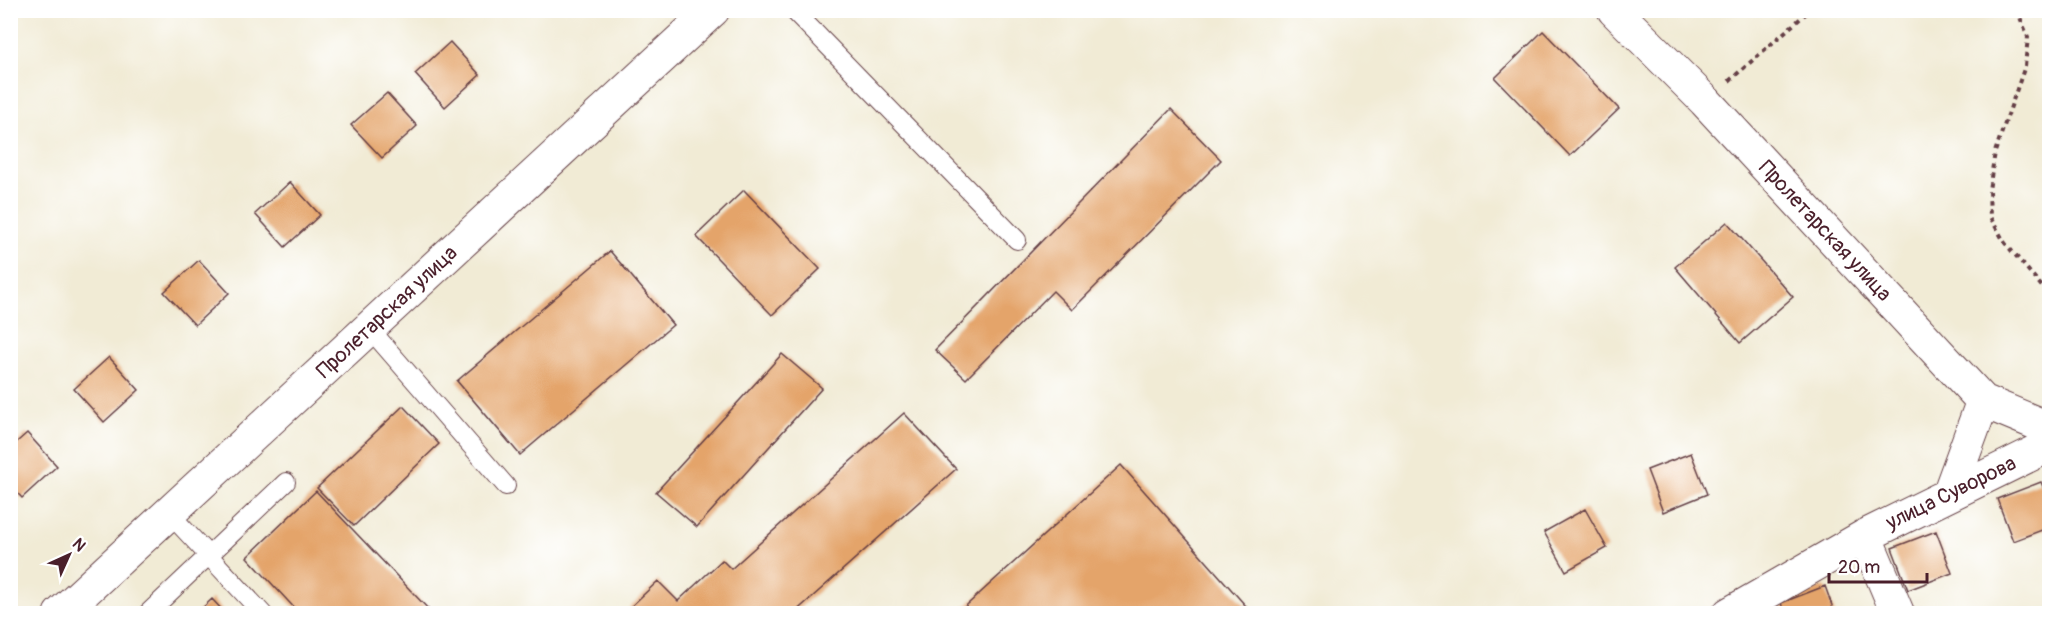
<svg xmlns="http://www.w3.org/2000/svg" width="2060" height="624" font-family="Pangolin,sans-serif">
<rect width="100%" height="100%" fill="#fff"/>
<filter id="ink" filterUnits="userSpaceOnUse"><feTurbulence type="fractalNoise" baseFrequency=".0167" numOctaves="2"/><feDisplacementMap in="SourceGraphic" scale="12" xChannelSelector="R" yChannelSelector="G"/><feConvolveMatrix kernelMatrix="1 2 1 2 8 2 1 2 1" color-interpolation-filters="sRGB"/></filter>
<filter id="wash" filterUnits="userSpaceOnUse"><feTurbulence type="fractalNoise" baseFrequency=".008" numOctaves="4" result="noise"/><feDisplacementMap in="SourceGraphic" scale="24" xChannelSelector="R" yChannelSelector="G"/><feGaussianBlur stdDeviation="1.35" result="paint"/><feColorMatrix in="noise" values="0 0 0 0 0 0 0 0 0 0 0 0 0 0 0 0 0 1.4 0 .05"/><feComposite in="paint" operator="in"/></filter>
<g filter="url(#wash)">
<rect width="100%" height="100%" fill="#f1ebd5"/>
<g id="blocks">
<path fill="#e4a46a" d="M1543 31 1619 109 1570 156 1495 78Z
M450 42 480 75 445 107 415 74Z
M387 93 417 126 382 158 351 125Z
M1171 109 1221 160 1072 310 1053 291 966 379 935 350Z
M290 182 320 215 285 247 255 214Z
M744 190 820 269 772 315 696 236Z
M1727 222 1793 297 1740 343 1675 267Z
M610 251 673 325 520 455 457 381Z
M199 260 229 293 195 325 164 292Z
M782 354 822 388 697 527 656 492Z
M109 357 139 390 104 422 74 389Z
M403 406 439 444 354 526 317 488Z
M904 413 956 469 793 614H623L658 581 678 601 722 560 731 569Z
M27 433 57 466 22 498 10 485V448Z
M1691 453 1707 494 1663 512 1647 470Z
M1121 465 1253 614H957Z
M2041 482 2050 503V527L2013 541 1997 499Z
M316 491 433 614H300L247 557Z
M1585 509 1607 548 1566 571 1544 532Z
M1936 531 1952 573 1908 590 1892 548Z
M1825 586 1835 614H1785L1781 603Z
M212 599 226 614H196Z"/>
</g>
</g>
<g filter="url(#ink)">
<use href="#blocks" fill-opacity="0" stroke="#633e44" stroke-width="1.5"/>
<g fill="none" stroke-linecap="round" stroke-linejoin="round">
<g stroke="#633e44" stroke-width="20">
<path id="service" d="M793 10 1017 240
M369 328 506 486
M169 513 263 614
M147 614 286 482"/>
</g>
<g stroke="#633e44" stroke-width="35">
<path id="minor" d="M1614 10 1705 101 1983 401 2050 429
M1949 494 1983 401
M1865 536 1898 614
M1729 614 1865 536 2050 445"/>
</g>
<g stroke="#633e44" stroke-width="35">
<path id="secondary" d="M60 614 713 10"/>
</g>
<path stroke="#633e44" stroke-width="4" stroke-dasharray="4.5 4.5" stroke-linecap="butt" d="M2017 10 2028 37 2025 66 1995 152 1989 190 1990 217 2005 243 2050 296
M1729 81 1810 10"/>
<use href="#service" stroke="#fff" stroke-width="18"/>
<use href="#minor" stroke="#fff" stroke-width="33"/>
<use href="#secondary" stroke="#fff" stroke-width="33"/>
</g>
</g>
<g text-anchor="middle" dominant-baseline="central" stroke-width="4.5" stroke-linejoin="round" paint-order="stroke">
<g font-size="21" fill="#4a1f2b" stroke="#fff">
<text transform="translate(1825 231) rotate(47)">Пролетарская улица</text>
<text transform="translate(387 312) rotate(-43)">Пролетарская улица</text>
<text transform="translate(1951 493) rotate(-26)">улица Суворова</text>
</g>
</g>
<rect width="2060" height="624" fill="none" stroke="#fff" stroke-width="36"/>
<g transform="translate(69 555) rotate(45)" stroke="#ffffff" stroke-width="4.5" paint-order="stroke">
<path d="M0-4.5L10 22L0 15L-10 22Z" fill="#4a1f2b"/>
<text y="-9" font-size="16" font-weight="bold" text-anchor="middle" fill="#4a1f2b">N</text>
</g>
<path d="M1829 573v9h98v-9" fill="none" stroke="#4a1f2b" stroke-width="3"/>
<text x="1838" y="573" font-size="18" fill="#4a1f2b" stroke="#ffffff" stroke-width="4.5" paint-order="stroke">20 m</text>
</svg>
